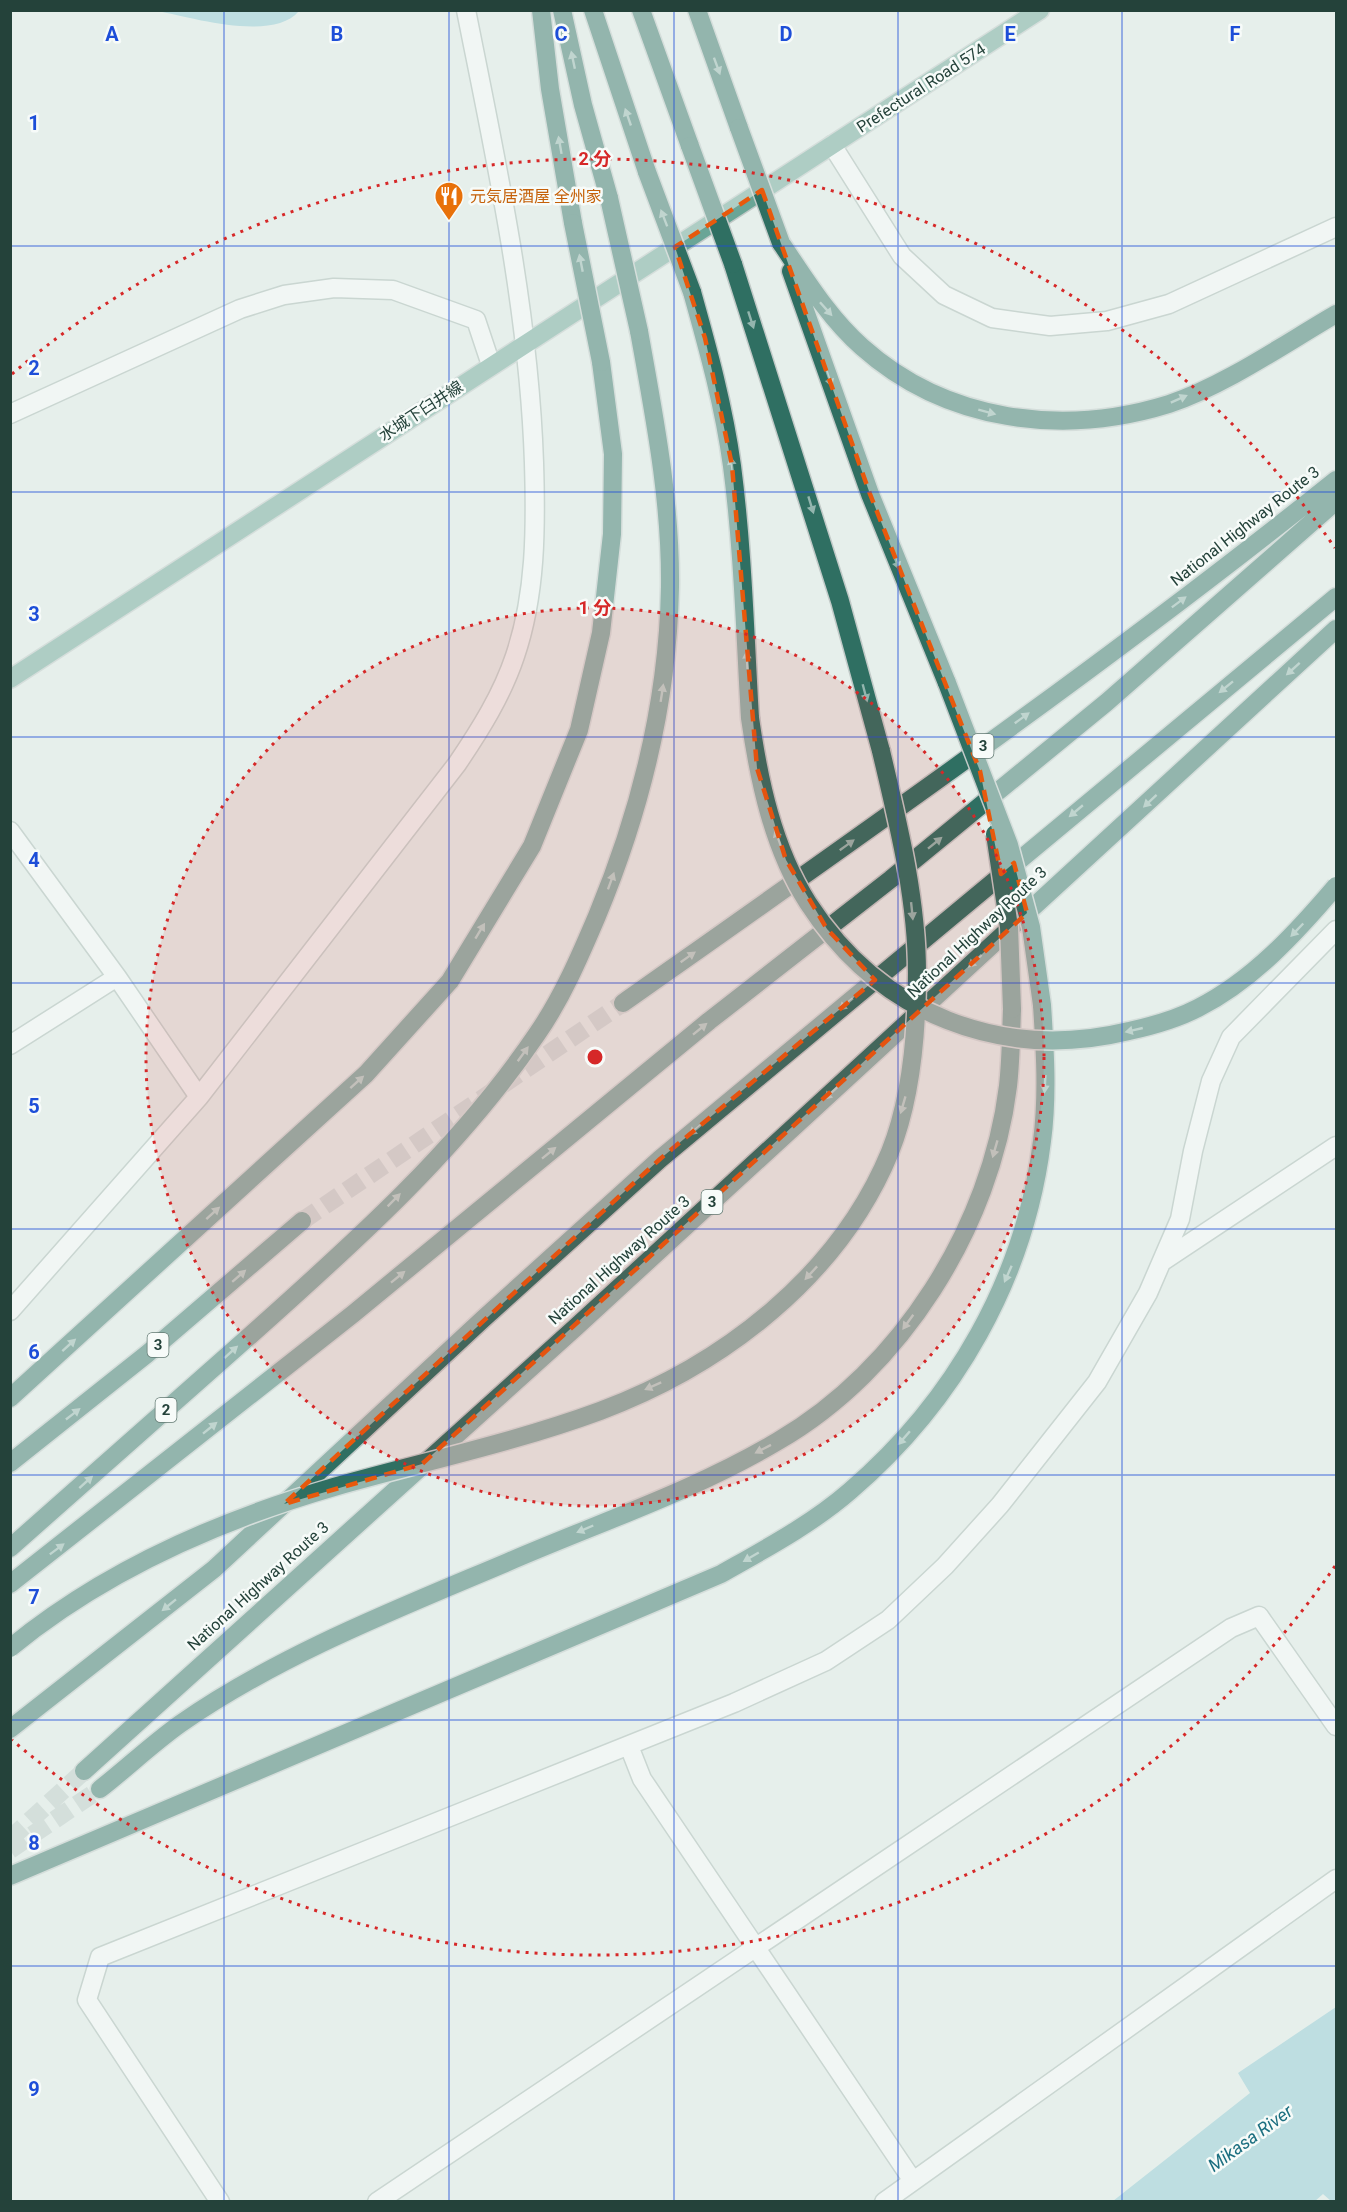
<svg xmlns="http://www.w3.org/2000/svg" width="1347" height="2212" font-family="Roboto,'Noto Sans JP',sans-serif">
<rect width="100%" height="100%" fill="#e6efeb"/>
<path fill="#8ec9d4" d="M158 11 299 10V11C273 42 193 18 158 11Z
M1336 2007V2201H1331L1323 2194 1314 2202 1113 2201 1250 2093 1238 2073Z"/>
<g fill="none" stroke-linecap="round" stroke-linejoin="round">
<path stroke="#bfccc8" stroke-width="18" stroke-dasharray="18 9" stroke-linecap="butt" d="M302 1221 623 1003
M10 1839 84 1771
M10 1850 100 1789"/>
<g stroke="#a8b8b2" stroke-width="21">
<path id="minor" d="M832 145 902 256 944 295 992 318 1050 326 1107 321 1169 304 1336 227
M10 414 240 309 284 295 334 288 393 290 476 320 491 365
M10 831 117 977 199 1097
M10 1045 117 977
M1163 1261 1336 1146
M10 1311 199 1097 457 764C480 730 502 695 515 656 536 594 536 528 534 463 529 310 496 161 466 10
M629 1746 642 1779 913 2181
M220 2202 87 2000 100 1957 734 1703 826 1661 888 1620 945 1566 1000 1505 1097 1382 1148 1293 1180 1219 1193 1151 1211 1081 1231 1037 1336 930
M377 2202 1231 1628 1259 1616 1336 1726
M884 2202 1336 1879"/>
</g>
<g stroke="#c2cac8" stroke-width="21">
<path id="major" d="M10 679 1040 10"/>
</g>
<g stroke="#c2cac8" stroke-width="21">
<path id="highway" d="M541 10 550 89 573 223
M562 10 583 105 609 198
M593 10 647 172
M641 10 690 146
M697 10 739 128
M781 243C806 280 829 318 862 347 946 422 1063 437 1169 404 1224 386 1286 343 1336 314
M733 264 840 601 881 751
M791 271 870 494 947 683
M692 292C708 349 724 407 732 466 743 550 745 634 750 718
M623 1003C864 833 1106 664 1336 480
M10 1398 366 1074 450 981 532 846 579 730 601 633 612 534 613 454 601 362
M10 1463 147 1354 302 1221
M10 1548C91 1477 172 1405 253 1333 355 1242 460 1148 537 1034 562 998 580 956 597 916 641 810 668 702 670 587 671 500 654 415 639 331
M10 1584 353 1314 709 1021 891 879 1107 702 1336 501
M10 1729 214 1569 483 1319 660 1159 1336 597
M84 1771 576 1327 1336 629
M100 1789C127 1768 152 1744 180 1724 279 1655 397 1609 508 1562 598 1523 694 1491 778 1441 901 1370 991 1226 1008 1086 1011 1060 1011 1034 1012 1009
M10 1876 721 1574C765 1549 812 1524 850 1491 955 1401 1025 1278 1042 1141 1048 1096 1045 1050 1042 1005"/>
</g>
<use href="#minor" stroke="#fff" stroke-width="18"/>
<use href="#major" stroke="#6aa596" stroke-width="18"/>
<use href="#highway" stroke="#2f6f62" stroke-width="18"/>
<g stroke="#c2cac8" stroke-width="21" stroke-linecap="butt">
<path id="highway-bridge" d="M739 128 781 243
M690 146 733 264
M647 172 692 292
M609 198 639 331
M573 223 601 362
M947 683 1009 845 1031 927 1042 1005
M750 718C759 781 773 848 808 903 880 1014 1001 1062 1129 1031 1152 1026 1177 1019 1198 1008 1253 980 1296 933 1336 886
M995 834 1009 927 1012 1009
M10 1648C105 1570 217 1521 334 1487 422 1462 513 1443 600 1411 723 1365 839 1276 890 1152 912 1097 917 1031 917 973 917 898 898 823 881 751"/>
</g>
<use href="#highway-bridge" stroke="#2f6f62" stroke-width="18"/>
</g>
<defs><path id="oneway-solid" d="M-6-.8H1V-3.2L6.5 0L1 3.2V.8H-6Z" transform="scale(1.5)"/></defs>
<g fill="#93b5ae">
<use href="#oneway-solid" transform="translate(573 60) rotate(-102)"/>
<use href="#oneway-solid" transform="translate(717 66) rotate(70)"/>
<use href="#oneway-solid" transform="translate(628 117) rotate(-109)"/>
<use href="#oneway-solid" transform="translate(560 145) rotate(-100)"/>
<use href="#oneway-solid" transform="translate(664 218) rotate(-111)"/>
<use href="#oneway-solid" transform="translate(581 263) rotate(-101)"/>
<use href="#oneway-solid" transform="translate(826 309) rotate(48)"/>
<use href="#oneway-solid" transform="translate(751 320) rotate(72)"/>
<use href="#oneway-solid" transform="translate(829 378) rotate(71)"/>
<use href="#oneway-solid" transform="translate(1179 399) rotate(-24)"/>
<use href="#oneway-solid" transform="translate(987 412) rotate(15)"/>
<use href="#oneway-solid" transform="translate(732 466) rotate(-98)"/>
<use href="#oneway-solid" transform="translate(811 505) rotate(73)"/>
<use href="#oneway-solid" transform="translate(896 561) rotate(69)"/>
<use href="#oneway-solid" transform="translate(1179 602) rotate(-37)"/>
<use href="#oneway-solid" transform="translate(747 660) rotate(-93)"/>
<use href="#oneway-solid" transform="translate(1293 669) rotate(138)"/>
<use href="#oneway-solid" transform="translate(1226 687) rotate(141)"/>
<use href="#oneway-solid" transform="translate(662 693) rotate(-81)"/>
<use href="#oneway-solid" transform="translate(865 693) rotate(75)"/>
<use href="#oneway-solid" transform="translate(1022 718) rotate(-36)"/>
<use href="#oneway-solid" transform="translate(1150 801) rotate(137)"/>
<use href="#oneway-solid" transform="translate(1076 811) rotate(140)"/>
<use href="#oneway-solid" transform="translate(778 838) rotate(-110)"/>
<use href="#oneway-solid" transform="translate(935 843) rotate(-39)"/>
<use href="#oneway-solid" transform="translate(847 845) rotate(-36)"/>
<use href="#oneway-solid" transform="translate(611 881) rotate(-70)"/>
<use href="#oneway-solid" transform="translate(912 911) rotate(84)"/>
<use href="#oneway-solid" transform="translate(1297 930) rotate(134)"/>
<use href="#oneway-solid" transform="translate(480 931) rotate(-59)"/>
<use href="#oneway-solid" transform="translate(688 957) rotate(-35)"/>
<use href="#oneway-solid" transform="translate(975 961) rotate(137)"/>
<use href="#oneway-solid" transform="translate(846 1004) rotate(140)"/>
<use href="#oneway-solid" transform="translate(700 1029) rotate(-39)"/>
<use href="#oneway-solid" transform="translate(1134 1030) rotate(167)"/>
<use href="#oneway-solid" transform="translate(523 1054) rotate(-54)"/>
<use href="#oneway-solid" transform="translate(357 1082) rotate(-42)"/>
<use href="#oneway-solid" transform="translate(1045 1084) rotate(93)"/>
<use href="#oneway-solid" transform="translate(831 1093) rotate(137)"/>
<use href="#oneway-solid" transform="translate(903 1105) rotate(106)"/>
<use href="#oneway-solid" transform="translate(696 1129) rotate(140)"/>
<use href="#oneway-solid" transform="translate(995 1149) rotate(106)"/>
<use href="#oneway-solid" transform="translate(549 1153) rotate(-39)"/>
<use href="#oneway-solid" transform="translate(394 1200) rotate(-45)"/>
<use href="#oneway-solid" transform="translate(213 1213) rotate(-42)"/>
<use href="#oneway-solid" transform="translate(811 1273) rotate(133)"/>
<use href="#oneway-solid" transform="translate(1008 1274) rotate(114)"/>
<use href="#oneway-solid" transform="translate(239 1276) rotate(-41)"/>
<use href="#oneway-solid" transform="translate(398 1277) rotate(-39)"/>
<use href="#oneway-solid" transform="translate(908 1322) rotate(126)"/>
<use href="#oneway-solid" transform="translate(69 1345) rotate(-42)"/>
<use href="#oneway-solid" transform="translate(231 1352) rotate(-42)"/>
<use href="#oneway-solid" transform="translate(653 1386) rotate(156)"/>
<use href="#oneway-solid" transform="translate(73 1414) rotate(-38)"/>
<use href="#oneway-solid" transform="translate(210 1428) rotate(-39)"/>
<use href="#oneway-solid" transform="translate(904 1438) rotate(131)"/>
<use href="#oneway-solid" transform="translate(763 1449) rotate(153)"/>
<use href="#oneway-solid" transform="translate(86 1482) rotate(-42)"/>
<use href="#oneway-solid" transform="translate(585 1529) rotate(157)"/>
<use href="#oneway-solid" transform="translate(57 1549) rotate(-37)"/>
<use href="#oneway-solid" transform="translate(751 1557) rotate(150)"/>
<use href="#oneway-solid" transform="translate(169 1605) rotate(141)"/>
</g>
<path d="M0 0H1347V2212H0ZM762 190 870 494 980 771 1001 874 1014 863 1027 913 422 1464 284 1504 660 1159 875 980 827 929 786 860 757 768 732 465 705 338 675 247Z" fill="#e6efeb" fill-opacity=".55" fill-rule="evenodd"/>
<path fill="none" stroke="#e8590c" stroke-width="4.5" stroke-dasharray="12 8" stroke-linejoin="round" d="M762 190 870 494 980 771 1001 874 1014 863 1027 913 422 1464 284 1504 660 1159 875 980 827 929 786 860 757 768 732 465 705 338 675 247Z"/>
<path fill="none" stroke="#1d4ed8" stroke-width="1.5" stroke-opacity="0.55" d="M224 10V2202M449 10V2202M674 10V2202M898 10V2202M1122 10V2202M10 246H1336M10 492H1336M10 737H1336M10 983H1336M10 1229H1336M10 1475H1336M10 1720H1336M10 1966H1336"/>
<circle cx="595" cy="1057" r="449" fill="#d62828" fill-opacity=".12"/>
<g fill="none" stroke="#d62828" stroke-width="3" stroke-dasharray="3 6">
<circle cx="595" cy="1057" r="449"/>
<path d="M1335 1566A898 898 0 0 1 12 1740M12 374A898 898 0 0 1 1335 548"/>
</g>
<defs>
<g id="restaurant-pin" transform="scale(1.5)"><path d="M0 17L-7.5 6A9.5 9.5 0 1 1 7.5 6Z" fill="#e8710a" stroke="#f7fbf9"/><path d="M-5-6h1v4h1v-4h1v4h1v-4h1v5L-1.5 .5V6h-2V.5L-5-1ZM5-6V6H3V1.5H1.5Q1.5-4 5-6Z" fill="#fff"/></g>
</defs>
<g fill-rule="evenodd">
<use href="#restaurant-pin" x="449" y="196"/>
</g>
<g text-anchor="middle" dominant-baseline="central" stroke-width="5" stroke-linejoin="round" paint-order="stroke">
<g fill="#f7fbf9" stroke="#637a73" stroke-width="1.5">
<rect x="972.5" y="734" width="21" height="24" rx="4.5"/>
<rect x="701.5" y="1190" width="21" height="24" rx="4.5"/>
<rect x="147.5" y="1333" width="21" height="24" rx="4.5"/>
<rect x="155.5" y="1398" width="21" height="24" rx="4.5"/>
</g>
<g font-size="15" font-weight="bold" fill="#24423a">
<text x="983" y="746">3</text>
<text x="712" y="1202">3</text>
<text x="158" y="1345">3</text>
<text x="166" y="1410">2</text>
</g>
<g font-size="16" fill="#24423a" stroke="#f7fbf9">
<text transform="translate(921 88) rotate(-33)">Prefectural Road 574</text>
<text transform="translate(421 411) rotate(-33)">水城下臼井線</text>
<text transform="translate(1245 526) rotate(-38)">National Highway Route 3</text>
<text transform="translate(977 932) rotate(-43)">National Highway Route 3</text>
<text transform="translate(619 1260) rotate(-42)">National Highway Route 3</text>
<text transform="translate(258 1586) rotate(-42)">National Highway Route 3</text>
</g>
<g font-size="16" fill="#c56008" stroke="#f7fbf9" text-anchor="start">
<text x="470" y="196">元気居酒屋 全州家</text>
</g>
<g font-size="18" font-style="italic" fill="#1c6f80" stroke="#f7fbf9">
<text transform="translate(1250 2138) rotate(-36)">Mikasa River</text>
</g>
</g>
<g font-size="20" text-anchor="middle" font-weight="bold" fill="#1d4ed8" stroke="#f7fbf9" stroke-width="5" stroke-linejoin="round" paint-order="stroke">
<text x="112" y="41">A</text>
<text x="337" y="41">B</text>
<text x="561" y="41">C</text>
<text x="786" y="41">D</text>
<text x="1010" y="41">E</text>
<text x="1235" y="41">F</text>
<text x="34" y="130">1</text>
<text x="34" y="375">2</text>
<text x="34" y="621">3</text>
<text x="34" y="867">4</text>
<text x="34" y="1113">5</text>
<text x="34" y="1359">6</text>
<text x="34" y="1604">7</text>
<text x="34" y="1850">8</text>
<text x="34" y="2096">9</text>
</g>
<circle cx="595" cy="1057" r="9" fill="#d62828" stroke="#f7fbf9" stroke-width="3"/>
<g font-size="18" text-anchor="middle" font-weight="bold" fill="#d62828" stroke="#f7fbf9" stroke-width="5" stroke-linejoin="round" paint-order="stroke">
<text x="595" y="165">2 分</text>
<text x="595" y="614">1 分</text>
</g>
<rect width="1347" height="2212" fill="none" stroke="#24423a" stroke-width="24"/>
</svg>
